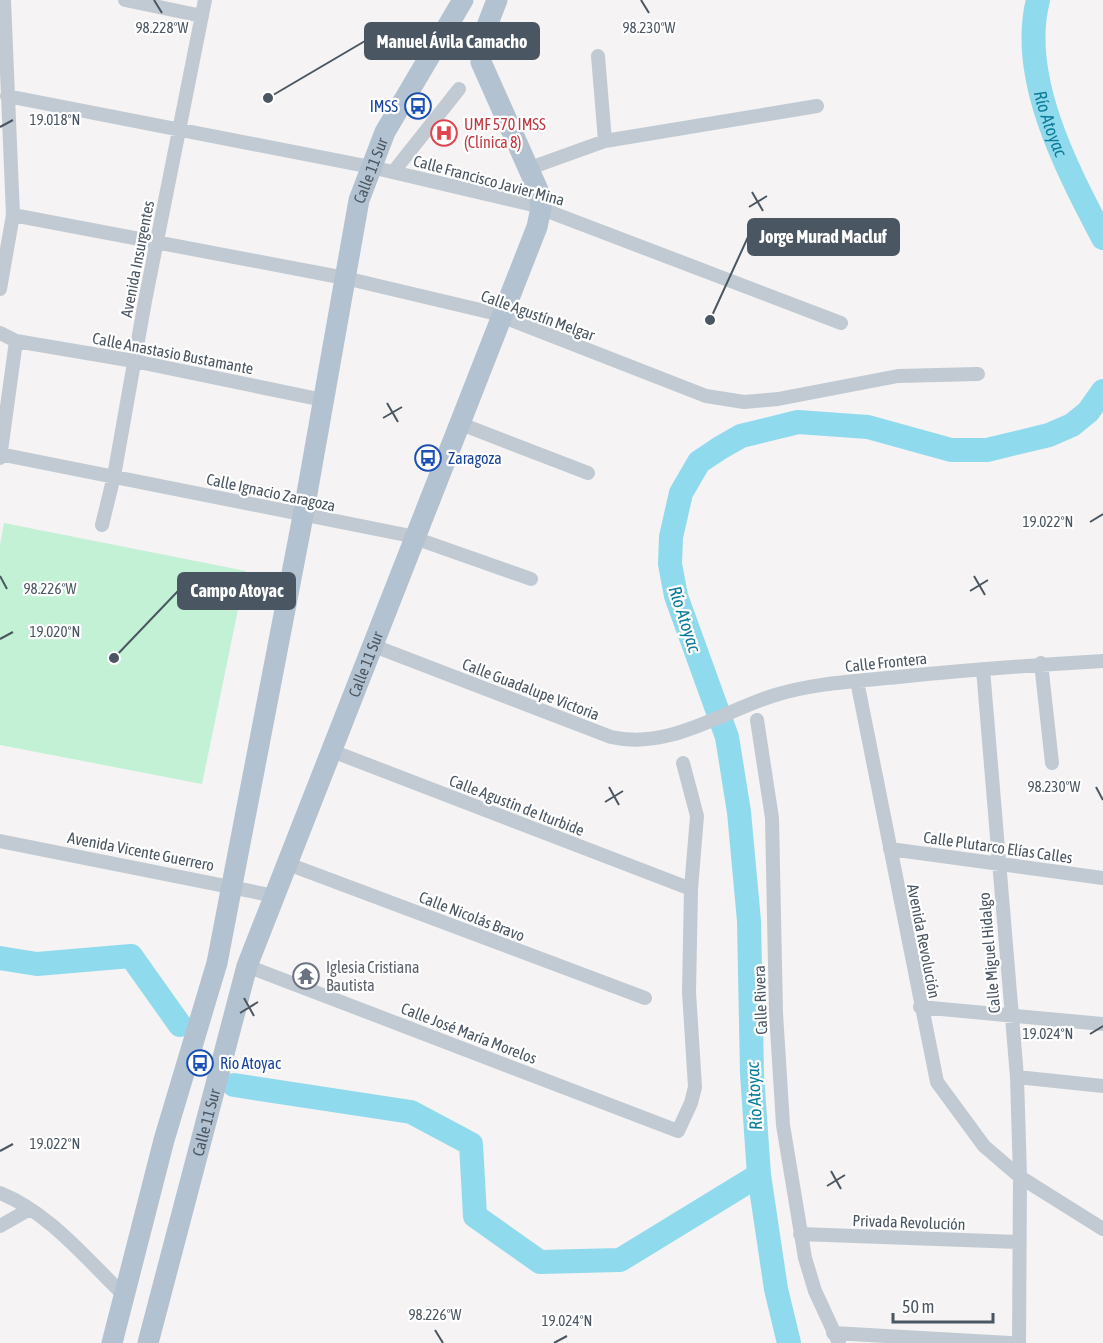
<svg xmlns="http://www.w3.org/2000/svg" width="1103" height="1343" font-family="'Asap Condensed',sans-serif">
<rect width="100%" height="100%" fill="#f5f3f3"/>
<path fill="#c3f1d5" d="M4 523 246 571 202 784 0 745V545Z"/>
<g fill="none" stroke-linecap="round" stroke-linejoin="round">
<g stroke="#90daee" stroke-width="24">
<path id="s1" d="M1038 0C1018 78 1068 171 1103 238"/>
<path d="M0 958 37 964 131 956 180 1025"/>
<path d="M234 1085 411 1112 471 1144 475 1216 540 1262 620 1260 759 1175"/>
<path d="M789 1343 776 1289 759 1175 752 1074 749 921 739 812 727 737 676 596 670 564 671 537 681 493 699 462 720 448 741 436 798 422 868 427 951 450H987L1049 435 1072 425 1088 412 1103 391"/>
</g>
<path stroke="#c1cad2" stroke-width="14" d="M125 0 202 16
M598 56 605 141
M7 96 371 167 529 204 841 323
M530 168 605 141 817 106
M394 171 459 89
M13 215 345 278 493 313 706 396 744 402 778 399 898 376 978 374
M0 289 13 215 4 0
M0 333 16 341 134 361 323 400
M461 424 588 473
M0 454 406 535 531 579
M0 458 16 341
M102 525 114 476 145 301 205 0
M374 646 611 737C668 750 720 713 772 696 812 683 857 681 898 677 967 670 1035 665 1103 661
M1041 663 1052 763
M983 669 1017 1077 1020 1177 1019 1343
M857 681 937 1082 984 1146 1020 1177 1103 1229
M757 720 772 818 776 1013 783 1125 805 1258 815 1291 839 1343
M332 751 691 889
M0 841 275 896
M890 849 1103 878
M288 864 645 998
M247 966 678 1131 691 1103 695 1087 689 992 691 889 697 816 683 763
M920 1007 1103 1024
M1017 1077 1103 1086
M0 1193C50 1213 86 1259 124 1295
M0 1226 30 1209
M800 1234 1018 1242
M833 1333 1010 1343"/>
<g stroke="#b3c2d1" stroke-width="21">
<path id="s2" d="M112 1343 164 1140 217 963 303 516 359 200 385 132 463 0"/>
<path id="s3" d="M148 1343 247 966 537 227 541 208 538 190 481 62 480 44 497 0"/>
</g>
</g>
<path fill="none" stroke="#4a5661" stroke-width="2" d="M154 0 162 13M641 0 649 13M0 127 13 120M752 192 763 211M749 207 767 196M387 403 398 422M383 418 402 407M1090 522 1103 514M0 576 7 589M974 576 985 595M970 591 988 580M0 639 13 632M609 787 619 805M1096 787 1103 800M605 802 623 791M244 998 254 1016M240 1013 258 1002M1090 1034 1103 1026M0 1151 13 1144M831 1171 841 1189M827 1186 845 1175M435 1330 443 1343M554 1343 567 1336"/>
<defs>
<g id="bus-ring" transform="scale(1.35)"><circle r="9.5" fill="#fff" stroke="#1a4fb4" stroke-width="1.5"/><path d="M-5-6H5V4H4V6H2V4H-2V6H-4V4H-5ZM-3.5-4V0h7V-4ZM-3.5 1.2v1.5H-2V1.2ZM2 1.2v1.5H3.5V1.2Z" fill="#1a4fb4"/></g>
<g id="hospital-ring" transform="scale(1.35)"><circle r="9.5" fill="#fff" stroke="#e0444e" stroke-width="1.5"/><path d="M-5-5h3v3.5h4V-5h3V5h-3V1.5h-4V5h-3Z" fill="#e0444e"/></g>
<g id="temple-ring" transform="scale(1.35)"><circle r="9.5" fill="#fff" stroke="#6b7280" stroke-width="1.5"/><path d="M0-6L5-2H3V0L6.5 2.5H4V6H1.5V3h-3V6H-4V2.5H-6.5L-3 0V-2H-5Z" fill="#6b7280"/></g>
</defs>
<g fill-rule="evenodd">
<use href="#bus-ring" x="418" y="106"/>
<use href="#hospital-ring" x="444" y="133"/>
<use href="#bus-ring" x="428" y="458"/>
<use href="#temple-ring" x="306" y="976"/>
<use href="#bus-ring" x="200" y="1063"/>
</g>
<g text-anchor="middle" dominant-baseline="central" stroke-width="4.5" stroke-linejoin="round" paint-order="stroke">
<g font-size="16" fill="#164399" stroke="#fff" text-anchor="start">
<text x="398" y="106" text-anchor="end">IMSS</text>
<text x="448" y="458">Zaragoza</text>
<text x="220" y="1063">Río Atoyac</text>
</g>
<g font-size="16" fill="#be3a42" stroke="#fff" text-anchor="start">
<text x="464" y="124">UMF 570 IMSS<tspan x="464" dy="18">(Clínica 8)</tspan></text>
</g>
<g font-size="16" fill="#4a5661" stroke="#fff">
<text stroke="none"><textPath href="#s2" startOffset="1202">Calle 11 Sur</textPath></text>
<text transform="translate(489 180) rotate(15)">Calle Francisco Javier Mina</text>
<text transform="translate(137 259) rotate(-79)">Avenida Insurgentes</text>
<text transform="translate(538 315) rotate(20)">Calle Agustín Melgar</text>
<text transform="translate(173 353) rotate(11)">Calle Anastasio Bustamante</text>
<text transform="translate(271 492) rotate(12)">Calle Ignacio Zaragoza</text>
<text transform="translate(886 662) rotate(-6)">Calle Frontera</text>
<text stroke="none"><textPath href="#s3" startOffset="714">Calle 11 Sur</textPath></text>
<text transform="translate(531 689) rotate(21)">Calle Guadalupe Victoria</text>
<text transform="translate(517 805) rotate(21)">Calle Agustín de Iturbide</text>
<text transform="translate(998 847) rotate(8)">Calle Plutarco Elías Calles</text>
<text transform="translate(141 851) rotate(11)">Avenida Vicente Guerrero</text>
<text transform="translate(472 916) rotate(21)">Calle Nicolás Bravo</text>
<text transform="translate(924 941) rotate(79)">Avenida Revolución</text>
<text transform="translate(989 953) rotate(-95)">Calle Miguel Hidalgo</text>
<text transform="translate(760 1000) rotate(-92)">Calle Rivera</text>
<text transform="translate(469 1033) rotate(21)">Calle José María Morelos</text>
<text stroke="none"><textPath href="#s3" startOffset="228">Calle 11 Sur</textPath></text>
<text transform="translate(909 1222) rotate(2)">Privada Revolución</text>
</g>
<g font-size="16" fill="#5b616d" stroke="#fff" text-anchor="start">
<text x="326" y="967">Iglesia Cristiana<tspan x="326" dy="18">Bautista</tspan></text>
</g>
<g font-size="18" font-style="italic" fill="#0c7c9b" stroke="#fff">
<text stroke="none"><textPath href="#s1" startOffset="126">Río Atoyac</textPath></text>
<text transform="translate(685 619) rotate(72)">Río Atoyac</text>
<text transform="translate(754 1096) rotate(-93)">Río Atoyac</text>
</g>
</g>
<g font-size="15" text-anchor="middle" fill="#4a5661" stroke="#fff" stroke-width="4.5" stroke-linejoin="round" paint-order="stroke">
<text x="162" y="33">98.228°W</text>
<text x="649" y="33">98.230°W</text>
<text x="55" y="125">19.018°N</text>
<text x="1048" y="527">19.022°N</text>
<text x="50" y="594">98.226°W</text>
<text x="55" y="637">19.020°N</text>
<text x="1054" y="792">98.230°W</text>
<text x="1048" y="1039">19.024°N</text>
<text x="55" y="1149">19.022°N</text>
<text x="435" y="1320">98.226°W</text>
<text x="567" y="1326">19.024°N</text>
</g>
<path fill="none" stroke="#4a5661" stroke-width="2" d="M268 98L365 41M710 320L748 237M114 658L178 591"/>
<g fill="#4a5661" stroke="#fff" stroke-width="2">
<circle cx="268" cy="98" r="6"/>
<circle cx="710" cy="320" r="6"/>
<circle cx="114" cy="658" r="6"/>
</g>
<g fill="#4a5661" stroke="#4a5661" stroke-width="2">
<rect x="365" y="23" width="174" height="36" rx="6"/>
<rect x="748" y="219" width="151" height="36" rx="6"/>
<rect x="178" y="573" width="117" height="36" rx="6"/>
</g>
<g font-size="18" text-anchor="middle" font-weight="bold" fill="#fff">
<text x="452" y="48">Manuel Ávila Camacho</text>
<text x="823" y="243">Jorge Murad Macluf</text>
<text x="237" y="597">Campo Atoyac</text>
</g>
<path d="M893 1313v9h100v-9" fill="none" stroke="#4a5661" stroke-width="3"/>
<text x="902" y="1313" font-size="18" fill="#4a5661" stroke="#ffffff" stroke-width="4.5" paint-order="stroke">50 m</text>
</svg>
